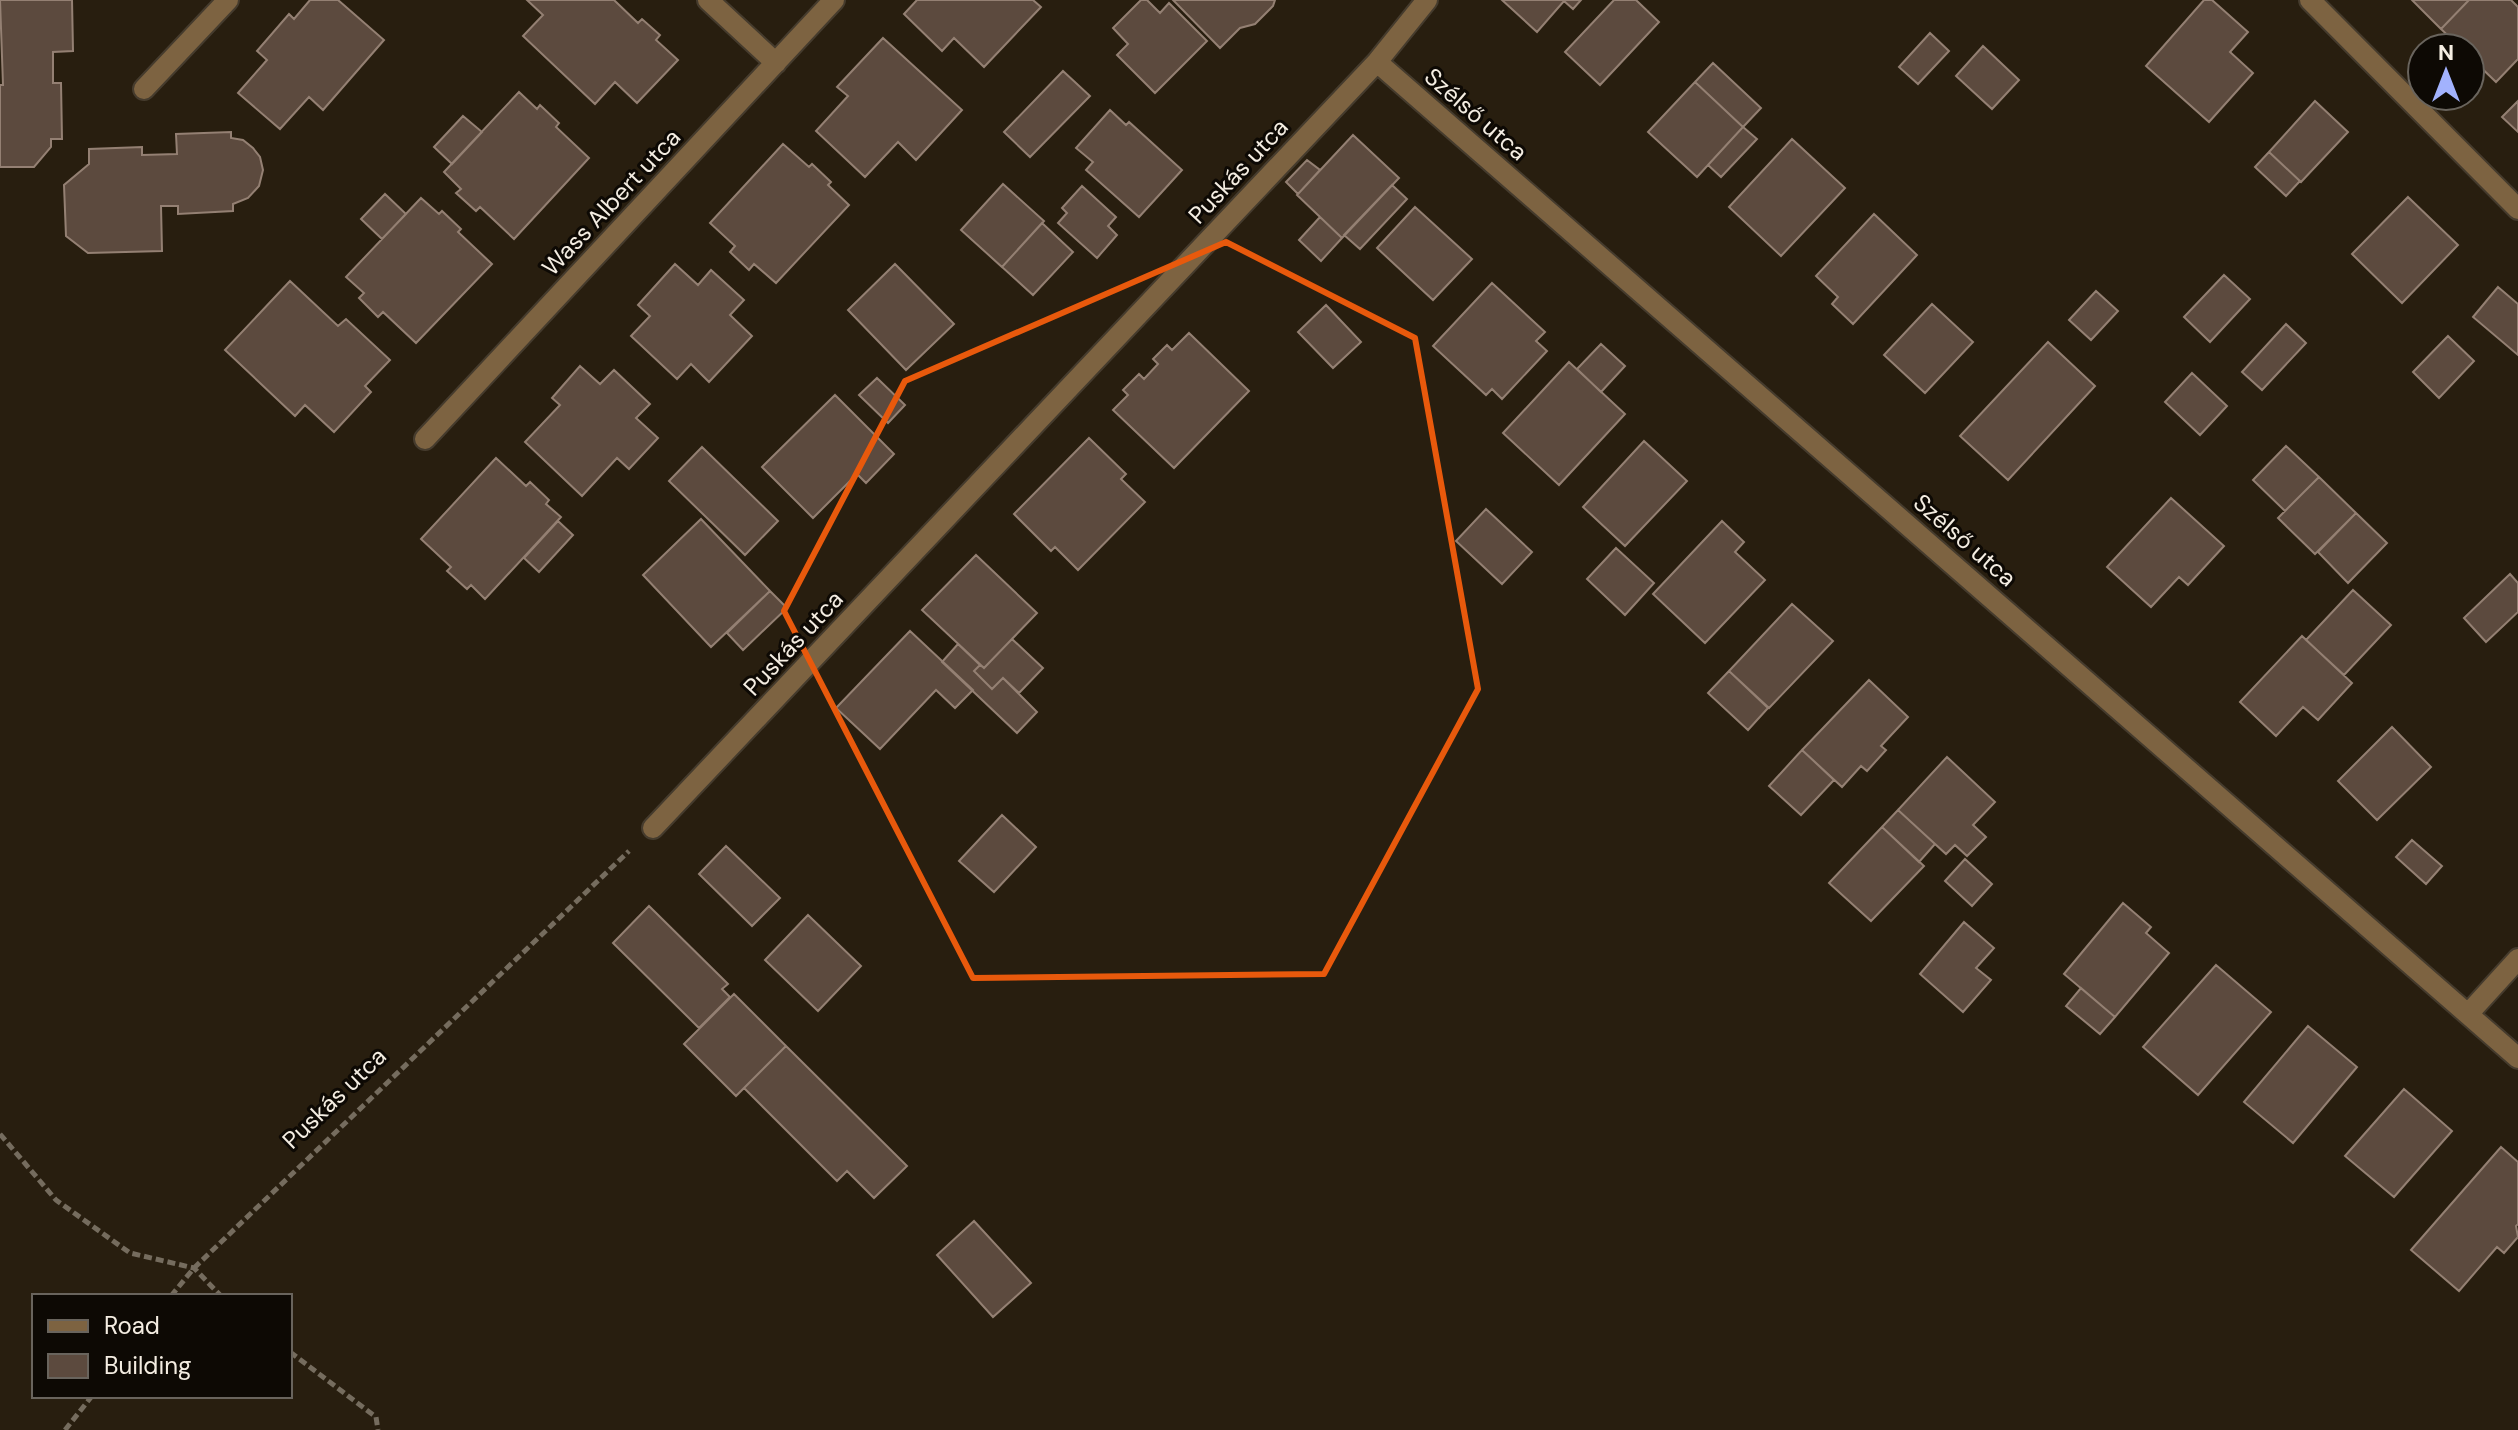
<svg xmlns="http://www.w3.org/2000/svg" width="2518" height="1430" font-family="'DM Sans',sans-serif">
<rect width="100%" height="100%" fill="#281e0f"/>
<path fill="#5c4a3e" stroke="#948073" stroke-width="2" d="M0 0H72L73 51 53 52V83H61L62 139H51V147L34 167H0V85H3Z
M310 0H338L384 40 323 110 309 97 280 129 238 93 267 60 257 51 289 14 294 19Z
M527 0H614L638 23 642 19 660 35 656 40 678 60 637 103 615 82 595 104 523 36 543 15Z
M917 0H1033L1041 7 984 67 954 38 942 51 904 14Z
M1141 0H1147L1160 13 1169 3 1207 41 1155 93 1117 55 1128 44 1113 28Z
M1173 0H1275L1273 6 1255 24 1240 28 1220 48Z
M1502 0H1581L1573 9 1564 1 1537 32Z
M1614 0H1636L1659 22 1600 85 1565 52Z
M2204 0H2212L2248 32 2230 52 2253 73 2209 122 2146 66Z
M2412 0H2467L2468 1 2441 29Z
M2469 0H2511L2518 7V59L2496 82 2470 57V48H2461L2441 29Z
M1930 33 1949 51 1918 84 1899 67Z
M883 38 962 110 916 160 898 142 865 177 816 131 848 96 837 87Z
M1983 46 2019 80 1992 109 1956 76Z
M1713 63 1761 108 1743 127 1695 82Z
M1063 71 1090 96 1030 157 1004 132Z
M1695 82 1743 127 1697 177 1648 132Z
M519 92 537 109 540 105 559 123 556 127 589 158 514 239 480 207 476 211 456 193 461 189 444 172Z
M2315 101 2348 132 2301 182 2269 152Z
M2518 101V132L2502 117Z
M1110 110 1126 125 1129 122 1182 170 1139 217 1086 170 1093 162 1076 148Z
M463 116 482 132 452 164 434 147Z
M1743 127 1757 139 1721 177 1708 165Z
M231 132V138L243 140 253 148 260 157 263 170 259 186 248 198 233 204V211L178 214V206H161L162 251 88 253 66 236 64 185 89 164V149L142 147V155L177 154 176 134Z
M1353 135 1399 178 1342 238 1297 195Z
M1792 139 1845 188 1781 256 1729 207Z
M783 144 809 167 812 164 831 182 828 185 849 205 776 283 754 264 749 270 730 252 735 246 710 223Z
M2269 152 2300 181 2286 196 2255 167Z
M1307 160 1320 170 1298 194 1286 182Z
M1003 184 1044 221 1002 267 961 230Z
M1392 185 1407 199 1360 249 1344 235Z
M1082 186 1116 217 1108 226 1117 235 1097 258 1058 223 1067 213 1062 208Z
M385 194 406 214 382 239 361 219Z
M2408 197 2458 245 2402 303 2352 254Z
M421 198 439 214 442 211 461 229 458 232 492 264 416 343 383 312 378 317 359 298 364 293 346 277Z
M1415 207 1472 259 1433 300 1377 248Z
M1874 214 1917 255 1853 324 1832 304 1838 297 1816 276Z
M1320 217 1342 238 1321 261 1299 240Z
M1042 223 1073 252 1033 295 1002 267Z
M675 264 698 285 711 270 744 300 730 315 752 336 709 382 691 364 677 379 631 336 650 316 638 305Z
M895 264 954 324 906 370 848 310Z
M2224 275 2250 299 2210 342 2184 317Z
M290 281 338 326 346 319 390 360 365 386 371 392 334 432 305 405 295 416 225 350Z
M1492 283 1545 332 1536 341 1547 351 1502 399 1492 389 1486 395 1433 346Z
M2498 287 2518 304V355L2473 317Z
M2096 291 2118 311 2091 340 2069 320Z
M1932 304 1973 342 1925 393 1884 355Z
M1326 305 1361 342 1333 368 1298 332Z
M2286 324 2306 343 2262 390 2242 372Z
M1189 333 1249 391 1174 468 1113 410 1128 395 1123 390 1139 374 1144 379 1158 364 1153 359 1167 345 1172 350Z
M2448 336 2474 361 2439 398 2413 372Z
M2048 342 2095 386 2008 480 1960 436Z
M1601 344 1625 366 1601 392 1577 369Z
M1569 362 1625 414 1559 485 1503 433Z
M580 366 600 384 614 370 650 404 636 418 658 438 629 469 617 458 582 496 525 442 560 405 552 398Z
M2192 373 2227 406 2200 435 2165 402Z
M877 378 905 405 888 423 859 395Z
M835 395 894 454 866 483 857 474 813 518 762 467Z
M1089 438 1126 474 1121 479 1145 502 1078 570 1055 547 1051 551 1014 514Z
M1644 441 1687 481 1625 546 1583 507Z
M2286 446 2319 477 2285 511 2253 480Z
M702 447 778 521 745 555 669 481Z
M496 458 526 486 530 482 549 500 546 504 561 517 485 599 471 585 467 589 447 571 451 567 421 539Z
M2319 477 2356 513 2315 554 2278 518Z
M2171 498 2224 546 2188 585 2179 577 2151 607 2107 567Z
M1486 509 1532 552 1502 584 1456 541Z
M2356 513 2387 543 2348 583 2318 552Z
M701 519 770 591 711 647 643 575Z
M558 521 573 535 539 572 524 558Z
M1722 521 1744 542 1735 552 1765 580 1705 643 1653 594Z
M1616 548 1654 583 1625 615 1587 579Z
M976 555 1037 613 984 668 922 610Z
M2510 574 2518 583V612L2486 642 2464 618Z
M2353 590 2391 625 2344 675 2306 640Z
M770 591 787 608 743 650 727 633Z
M1792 604 1833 641 1769 708 1729 671Z
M910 631 973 690 955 708 936 690 880 749 836 708Z
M2302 636 2352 683 2318 720 2303 707 2276 736 2240 702Z
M1012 639 1043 668 1019 693 1003 678 992 689 974 671 980 665 984 668Z
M958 644 980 665 974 671 992 689 1003 678 1037 712 1017 733 942 662Z
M1729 671 1768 708 1748 730 1708 693Z
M1869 680 1908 717 1881 746 1886 750 1867 771 1861 766 1842 787 1802 750Z
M2392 727 2431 767 2377 820 2338 781Z
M1802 750 1834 780 1801 815 1769 786Z
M1947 757 1995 802 1973 825 1986 837 1967 856 1955 845 1946 854 1898 810Z
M1898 810 1935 844 1919 862 1882 827Z
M1002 815 1036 847 994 892 959 861Z
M1882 827 1924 866 1871 921 1829 883Z
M2412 840 2442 866 2426 884 2396 857Z
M726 846 780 898 752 926 699 874Z
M1965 859 1992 884 1972 906 1945 881Z
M2123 903 2151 927 2146 933 2169 953 2115 1017 2064 974Z
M649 906 728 984 722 989 730 997 699 1028 613 943Z
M808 915 861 966 818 1011 765 960Z
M1964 922 1994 948 1976 968 1991 980 1963 1012 1920 974Z
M2216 965 2271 1012 2198 1095 2143 1047Z
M2081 988 2115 1017 2100 1034 2066 1006Z
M734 994 786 1046 736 1096 684 1044Z
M2308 1026 2357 1067 2293 1143 2244 1102Z
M786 1046 907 1166 874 1198 847 1171 837 1181 744 1088Z
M2404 1089 2452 1131 2394 1197 2345 1156Z
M2501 1147 2518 1162V1224L2516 1226 2518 1237 2504 1253 2497 1247 2459 1291 2411 1250Z
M974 1221 1031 1283 993 1317 937 1255Z"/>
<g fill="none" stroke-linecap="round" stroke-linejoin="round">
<g stroke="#453b2d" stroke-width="24">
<path id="street" d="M708 0 776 63
M2310 0 2518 209
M1377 62 2518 1058
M144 89 228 0
M425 439 834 0
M653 828 1377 62 1427 0
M2469 1013 2518 959"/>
</g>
<path stroke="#756c5e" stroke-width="5" stroke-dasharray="8 4" stroke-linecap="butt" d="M0 1134 56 1200 130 1253 194 1268 221 1296
M171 1296 194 1268 629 851
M290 1352 376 1417 378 1430
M65 1430 92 1396"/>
<use href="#street" stroke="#7d6341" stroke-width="20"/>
</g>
<path fill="none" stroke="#e8590c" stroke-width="6" stroke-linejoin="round" d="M1226 242 1415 338 1478 689 1324 974 973 978 784 611 905 381Z"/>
<g text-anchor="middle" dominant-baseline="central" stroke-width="6" stroke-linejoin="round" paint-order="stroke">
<g font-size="24" fill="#f4ede2" stroke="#0d0904">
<text transform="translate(1476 114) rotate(41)">Szélső utca</text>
<text transform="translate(1238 171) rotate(-47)">Puskás utca</text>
<text transform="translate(611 202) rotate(-47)">Wass Albert utca</text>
<text transform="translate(1965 540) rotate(41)">Szélső utca</text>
<text transform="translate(793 643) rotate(-47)">Puskás utca</text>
<text transform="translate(334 1098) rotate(-44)">Puskás utca</text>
</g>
</g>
<rect x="32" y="1294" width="260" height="104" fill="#0d0904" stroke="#69645d" stroke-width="2"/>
<rect x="48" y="1320" width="40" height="12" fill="#7d6341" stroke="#69645d" stroke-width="2"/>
<text x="104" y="1334" font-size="24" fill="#f4ede2">Road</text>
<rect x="48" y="1354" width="40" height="24" fill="#5c4a3e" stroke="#69645d" stroke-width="2"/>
<text x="104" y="1374" font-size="24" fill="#f4ede2">Building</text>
<g transform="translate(2446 72)"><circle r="38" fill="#0d0904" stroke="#69645d" stroke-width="2"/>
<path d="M0-6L14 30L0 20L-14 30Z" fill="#a2b2fd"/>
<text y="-12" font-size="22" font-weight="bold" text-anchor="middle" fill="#f4ede2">N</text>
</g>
</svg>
